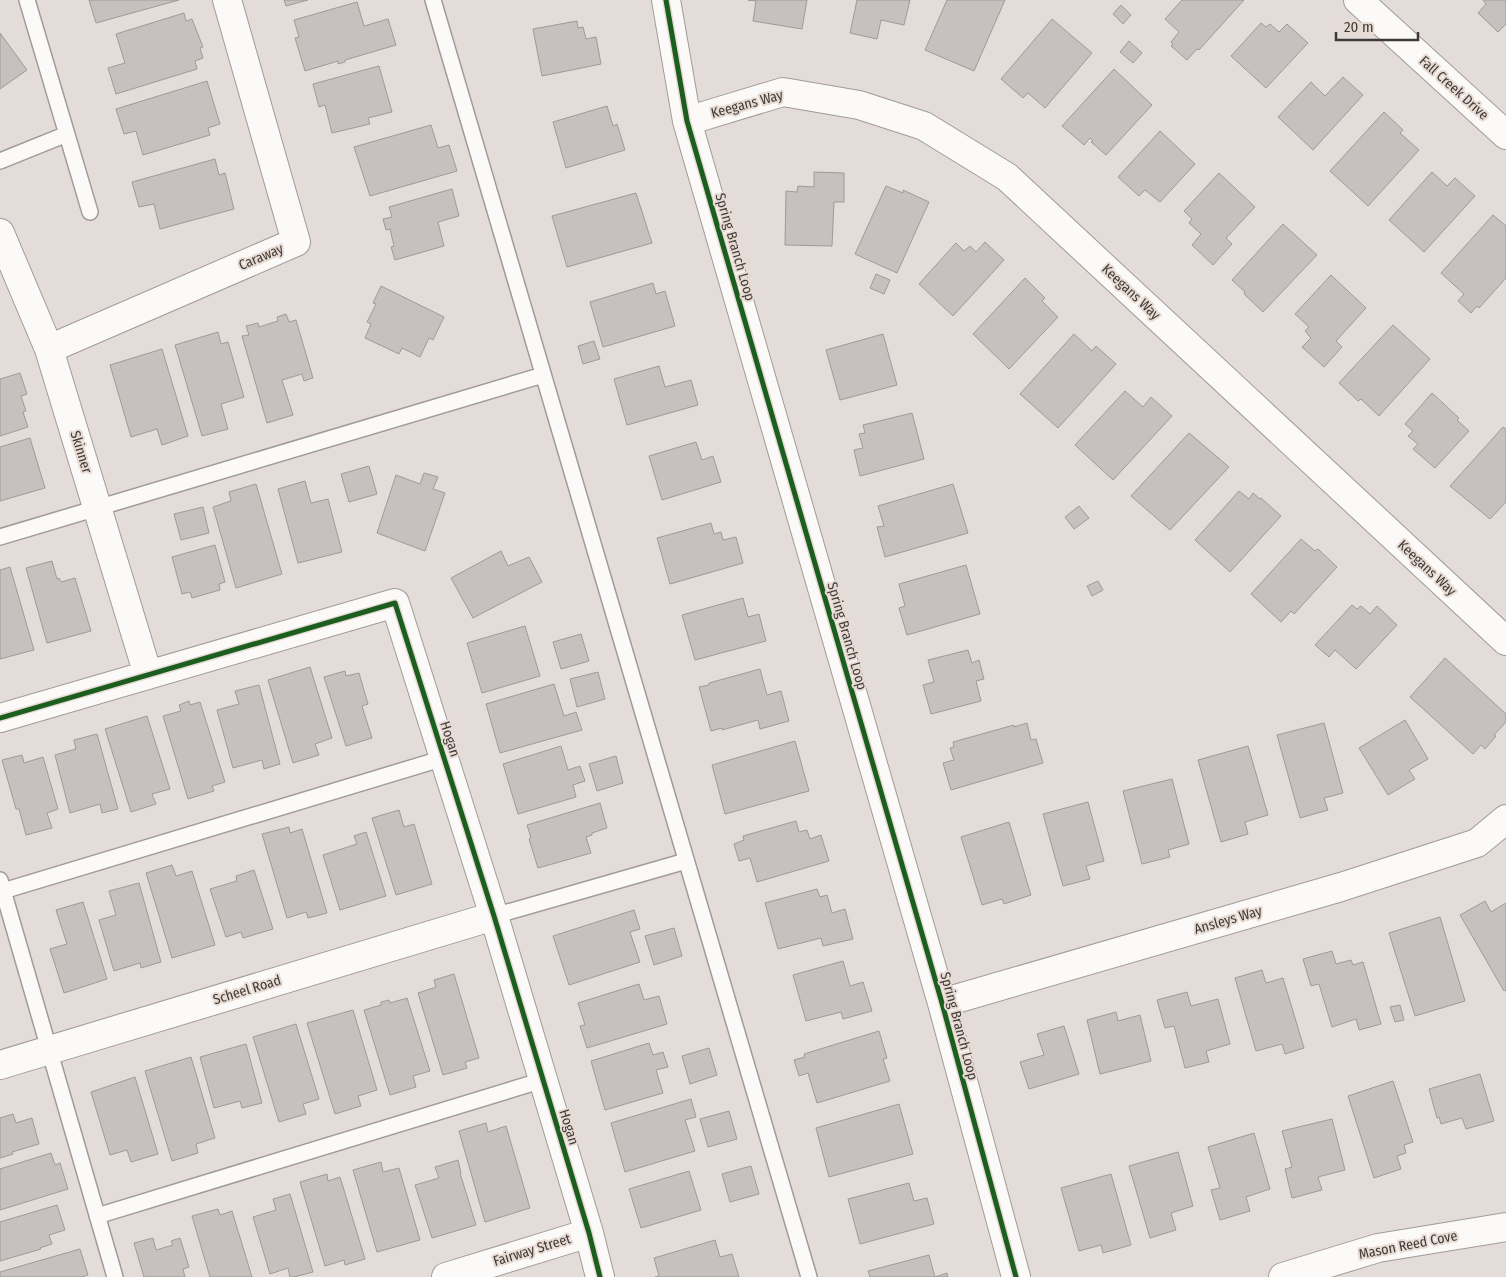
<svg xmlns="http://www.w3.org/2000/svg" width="1506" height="1277" font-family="'Fira Sans Condensed',sans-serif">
<rect width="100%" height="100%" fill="#e4dcd9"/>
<path fill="#c6c0be" stroke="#9f9a98" d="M89 0H179L96 23Z
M284 0H308L286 6Z
M748 0H807L802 29 753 21 756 1Z
M857 0H910L904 25 881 20 877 39 850 33Z
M947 0H1005L974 71 925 50Z
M1182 0H1244L1199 50 1197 49 1187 60 1171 46 1173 45 1171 42 1179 32 1165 19Z
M1483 0H1506V24L1498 32 1478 13 1486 4Z
M357 2 364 26 388 19 396 45 345 60V62L338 64V61L305 71 295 38 299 37 294 20Z
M1121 5 1131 15 1123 24 1113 14Z
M184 13 186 21 192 19 203 47 200 48 203 58 195 61 197 69 116 94 108 68 125 63 116 34Z
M1052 19 1092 53 1045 108 1028 93 1023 98 1001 79Z
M577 21 578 28 583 27 586 39 596 37 601 64 542 76 533 29Z
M1261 23 1266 27 1270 24 1279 32 1287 24 1308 43 1266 88 1231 56Z
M0 33 27 70 0 89Z
M1129 41 1142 53 1133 63 1120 52Z
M379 66 392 112 368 118 370 124 332 133 325 105 319 107 313 84Z
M1114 69 1152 105 1106 155 1091 142 1093 141 1090 138 1084 145 1062 126Z
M1343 77 1363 95 1313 150 1278 117 1311 82 1325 96Z
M207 81 220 124 208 128 210 135 143 155 136 131 124 134 116 109Z
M607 106 613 126 617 124 625 150 566 168 553 122Z
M1384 112 1403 130 1400 133 1419 150 1368 206 1330 171Z
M431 125 438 148 449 145 457 171 370 196 354 147Z
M1160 131 1195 164 1160 202 1145 190 1139 196 1118 177Z
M215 159 219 175 225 173 234 209 160 229 154 204 139 207 132 182Z
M814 172 844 173V202H834L832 246 785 245 786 191 797 192 798 186 814 187Z
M1432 172 1447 186 1455 178 1475 196 1424 252 1389 220Z
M1219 173 1255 207 1226 238 1232 244 1213 265 1192 245 1201 234 1189 223 1192 219 1184 211Z
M886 186 903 193V190L929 202 897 273 855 254Z
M452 189 459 216 438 222 444 246 395 260 391 247 394 246 390 229 386 230 383 219 392 217 389 207Z
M636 193 652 243 567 267 552 216Z
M1493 215 1506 226V278L1479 308 1477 306 1471 313 1458 301 1464 294 1441 273Z
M1283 224 1317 255 1263 312 1244 294 1245 292 1232 280Z
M985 242 1004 260 953 316 919 284 956 243 964 251 970 246 976 252Z
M876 274 890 280 884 294 870 288Z
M1331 275 1366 308 1336 341 1342 347 1324 367 1302 347 1311 338 1305 331 1309 327 1295 314Z
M1025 278 1045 298 1042 301 1058 317 1009 369 973 334Z
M653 283 656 294 665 291 675 326 603 347 590 302Z
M381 286 444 317 433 340 429 338 420 357 402 348 399 354 365 338 371 324 367 322 376 304 373 303Z
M286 314 289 322 296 320 313 378 304 381 302 374 282 380 293 415 267 423 242 336 249 335 246 326 258 323 259 327 278 321 277 317Z
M1393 325 1430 359 1379 416 1361 399 1358 401 1339 383Z
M218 332 221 344 228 342 244 397 221 404 228 429 202 436 175 345Z
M883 334 897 385 840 400 826 350Z
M1074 334 1092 351 1096 346 1116 364 1058 428 1020 394Z
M594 341 600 359 583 364 578 346Z
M162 349 188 436 162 445 157 429 131 437 110 365Z
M659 366 665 387 691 380 698 405 627 425 614 379Z
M20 373 27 394 21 396 26 411 23 412 28 427 0 436V379Z
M1125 391 1143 407 1151 397 1172 416 1113 480 1075 445Z
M1432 393 1459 418 1457 420 1469 431 1435 468 1413 449 1418 444 1408 436 1413 431 1405 424Z
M912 413 924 459 860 476 854 450 863 448 859 434 865 433 863 425Z
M1503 427 1506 429V502L1490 519 1450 486Z
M1189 433 1229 467 1170 530 1131 496Z
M30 438 45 488 0 501V447Z
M696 442 702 460 713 456 721 482 662 500 649 456Z
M369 466 377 494 349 502 341 474Z
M424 473 438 477 433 489 445 493 425 551 377 533 396 475 420 484Z
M305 481 311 503 328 499 342 552 298 563 278 489Z
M256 484 282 574 236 588 213 507 231 501 229 492Z
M953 484 968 533 885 557 877 527 884 526 878 506Z
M1239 491 1249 499 1253 493 1260 499 1261 498 1281 516 1230 572 1195 540Z
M1079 506 1089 518 1074 529 1065 517Z
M203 507 209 533 181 540 174 514Z
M711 523 714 534 721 532 723 540 736 537 743 563 670 584 657 538Z
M1301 539 1315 551 1318 549 1337 567 1294 614 1291 611 1281 622 1251 594Z
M215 545 225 582 219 584 220 590 192 598 190 592 182 594 172 557Z
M501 551 508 566 529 557 542 582 473 618 451 578Z
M52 561 57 579 59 578 61 582 75 578 91 631 47 643 26 568Z
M966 565 980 614 907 635 899 608 905 606 899 584Z
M10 567 34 650 0 659V570Z
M1098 581 1103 590 1092 596 1087 586Z
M743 598 748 617 759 614 766 641 695 660 682 615Z
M1352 605 1357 609 1361 606 1370 614 1377 606 1397 625 1356 669 1335 650 1329 657 1315 645Z
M525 626 540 676 482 693 467 643Z
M581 634 589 661 561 669 553 642Z
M968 650 972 663 979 660 984 679 976 681 981 701 931 714 923 685 934 682 928 660Z
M1445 658 1506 714V722L1494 735 1496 736 1485 749 1481 745 1473 754 1410 697Z
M310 667 332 738 315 744 319 755 293 763 268 680Z
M760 669 767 695 781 691 789 721 760 729 758 720 722 730V728L711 731 699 687 709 685V683Z
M345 671 346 676 359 673 368 704 362 706 372 738 346 746 324 677Z
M598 672 605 699 577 707 570 679Z
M554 684 564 716 576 712 582 730 500 753 486 704Z
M259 685 280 764 264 769 262 760 233 768 217 710 239 704 235 691Z
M189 701 190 705 200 702 225 782 212 786 214 791 188 799 163 716 181 711 179 705Z
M147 716 170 789 152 794 156 804 131 812 105 729Z
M1405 720 1428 759 1409 770 1415 779 1388 795 1359 748Z
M1027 723 1031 740 1036 739 1043 763 951 790 943 763 954 760 950 748 954 747 953 742 1014 725V727Z
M1324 723 1343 793 1324 798 1328 810 1300 818 1277 735Z
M97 734 118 809 102 813 100 804 70 813 55 755 76 749 74 740Z
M795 741 809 791 725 814 712 765Z
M561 746 568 770 580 766 585 781 573 785 576 797 518 814 503 764Z
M1248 746 1268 815 1245 822 1248 834 1221 842 1198 760Z
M22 755 24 763 43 757 58 809 47 813 52 828 26 835 19 809H16L2 760Z
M616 756 623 783 597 791 589 764Z
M1172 779 1189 844 1168 850 1170 857 1142 864 1123 791Z
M1088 802 1104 861 1086 866 1090 879 1063 886 1043 814Z
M600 803 607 828 592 833V835L586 837 591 853 538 868 529 839 531 838 527 825Z
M399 810 404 827 414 824 432 884 396 895 372 818Z
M796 821 799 832 807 830 810 839 821 835 829 861 757 882 750 858 739 861 734 844 744 840 743 836Z
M1009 822 1031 895 1004 904 1002 899 982 905 961 837Z
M289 827 290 833 302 829 327 913 308 918 306 912 287 918 262 834Z
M366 832 386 896 340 910 323 855 357 844 354 836Z
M172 865 176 876 192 871 215 945 172 958 146 873Z
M254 870 273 929 243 938 241 932 226 937 210 889 237 881 236 876Z
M139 883 161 962 141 968 140 963 114 971 99 920 116 915 109 891Z
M817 889 820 897 827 895 832 913 845 909 853 939 823 946 821 938 778 949 765 903Z
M1485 901 1491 912 1506 903V990L1504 991 1460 915Z
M83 902 107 979 64 993 50 949 67 944 56 910Z
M634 910 640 929 630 932 640 962 569 985 553 936Z
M1440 917 1465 1001 1415 1016 1389 933Z
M674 928 682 956 654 965 645 936Z
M1332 951 1336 964 1351 960 1353 965 1363 962 1381 1024 1359 1030 1356 1019 1332 1027 1319 984 1311 986 1303 959Z
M843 961 850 986 863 982 872 1011 843 1019 841 1012 806 1021 793 975Z
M1262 970 1266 983 1283 978 1304 1048 1285 1054 1282 1044 1256 1051 1235 978Z
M454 974 479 1058 465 1062 467 1068 443 1075 418 993 436 987 434 980Z
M639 984 644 1000 659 996 667 1024 587 1048 580 1026 585 1025 578 1003Z
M1187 992 1191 1006 1218 999 1230 1044 1206 1051 1209 1062 1185 1068 1174 1026 1165 1028 1157 1000Z
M407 998 430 1071 413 1076 416 1087 390 1095 364 1010 381 1005V1002L389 1000 390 1003Z
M1400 1005 1404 1020 1395 1022 1390 1007Z
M353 1010 377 1090 358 1096 361 1106 335 1114 307 1023Z
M1116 1012 1118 1021 1140 1015 1151 1061 1100 1074 1087 1020Z
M296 1024 319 1099 303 1104 306 1114 279 1122 253 1037Z
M1064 1026 1079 1074 1029 1089 1020 1062 1044 1055 1037 1034Z
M879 1031 887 1058 883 1059 890 1081 817 1103 808 1073 799 1076 794 1060 805 1057 804 1054Z
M649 1043 653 1055 663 1052 668 1067 656 1070 663 1093 605 1110 591 1061Z
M246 1044 262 1103 242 1108 240 1101 214 1108 200 1057Z
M709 1048 717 1075 690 1084 682 1056Z
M191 1057 215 1138 196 1144 198 1153 172 1161 145 1071Z
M1480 1074 1494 1121 1466 1129 1462 1118 1441 1124 1439 1117 1437 1118 1429 1089Z
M135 1077 158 1154 131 1162 127 1150 110 1155 91 1092Z
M1393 1081 1413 1142 1404 1145 1406 1153 1397 1156 1401 1169 1374 1178 1348 1096Z
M691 1099 696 1117 685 1120 695 1151 625 1172 611 1123Z
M899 1104 913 1154 829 1177 816 1128Z
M729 1111 737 1139 708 1147 700 1119Z
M13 1114 16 1123 32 1118 39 1144 12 1152 13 1154 0 1158V1118Z
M1332 1119 1345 1170 1318 1177 1322 1190 1292 1198 1285 1169 1292 1167 1282 1131Z
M486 1123 488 1132 506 1126 530 1208 485 1222 459 1131Z
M1254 1133 1270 1189 1246 1197 1250 1211 1220 1220 1211 1190 1220 1188 1208 1147Z
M1178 1152 1193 1206 1171 1213 1176 1230 1150 1238 1129 1166Z
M51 1153 55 1165 60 1163 68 1189 0 1210V1169Z
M458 1160 461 1173H460L476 1225 432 1238 415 1185 439 1178 435 1167Z
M381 1162 383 1172 399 1168 420 1240 377 1252 353 1170Z
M751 1166 759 1194 730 1202 722 1174Z
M689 1171 701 1210 641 1228 629 1189Z
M327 1174 328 1181 340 1177 365 1259 345 1265 344 1260 325 1266 300 1182Z
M1111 1174 1131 1245 1103 1253 1101 1245 1079 1251 1061 1188Z
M909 1183 914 1201 927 1198 934 1224 860 1244 848 1199Z
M290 1194 313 1272 294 1277H290L288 1268 270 1274 253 1217 276 1210 273 1199Z
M57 1205 65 1230 49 1235 52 1244 40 1248 41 1249 0 1261V1222Z
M218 1209 220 1215 232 1211 252 1277H210L192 1216Z
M153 1238 156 1250 173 1245 171 1241 180 1238 189 1267 183 1269 185 1277H144L134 1243Z
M715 1240 720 1257 732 1254 739 1277H655L659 1276 654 1258Z
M80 1249 88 1275 82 1277H0V1272Z
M929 1255 935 1277 947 1273 948 1277H870L868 1271Z"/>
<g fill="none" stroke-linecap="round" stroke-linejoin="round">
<g stroke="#a09b98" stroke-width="18">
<path id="lane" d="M27 0 90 212
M433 0 809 1277
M0 161 67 134
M0 537 543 375
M0 880 115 1277
M3 891 444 758
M494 916 686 861
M97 1216 543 1080"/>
</g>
<g stroke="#a09b98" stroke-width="30">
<path id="street" d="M666 0 687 121 942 1003 1016 1277
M1358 0 1506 135
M687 121 783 92 859 105 924 126 1007 177 1506 641
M0 233 49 349 148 675
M49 349 296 242 227 0
M0 718 395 603 494 916 589 1233 600 1277
M942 1003 1341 887 1477 843 1506 819
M0 1065 494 916
M446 1277 589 1233
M1283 1277 1378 1248 1506 1227"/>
</g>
<use href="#lane" stroke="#fbfaf9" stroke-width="15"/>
<use href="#street" stroke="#fbfaf9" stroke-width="28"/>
<g stroke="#e8dbd4" stroke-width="8">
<path id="cycleway" d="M666 0 687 121 942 1003 1016 1277
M0 718 395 603 494 916 589 1233 600 1277"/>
</g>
<use href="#cycleway" stroke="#1b5e20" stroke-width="5"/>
</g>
<g text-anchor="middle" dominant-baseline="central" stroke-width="4" stroke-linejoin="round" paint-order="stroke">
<g font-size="14" fill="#3f3a37" stroke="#e8dbd4">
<text transform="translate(1454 88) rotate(42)">Fall Creek Drive</text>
<text transform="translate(747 104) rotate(-15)">Keegans Way</text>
<text transform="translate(735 247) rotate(74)">Spring Branch Loop</text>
<text transform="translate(261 257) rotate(-23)">Caraway</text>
<text transform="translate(1131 292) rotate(43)">Keegans Way</text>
<text transform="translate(81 452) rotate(73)">Skinner</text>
<text transform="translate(1427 568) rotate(43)">Keegans Way</text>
<text transform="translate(847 636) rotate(74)">Spring Branch Loop</text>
<text transform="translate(450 739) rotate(72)">Hogan</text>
<text transform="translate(1228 920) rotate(-16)">Ansleys Way</text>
<text transform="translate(247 990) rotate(-17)">Scheel Road</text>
<text transform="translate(959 1026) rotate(75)">Spring Branch Loop</text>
<text transform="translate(569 1127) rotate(73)">Hogan</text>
<text transform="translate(1408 1245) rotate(-11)">Mason Reed Cove</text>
<text transform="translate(532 1250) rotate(-17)">Fairway Street</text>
</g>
</g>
<path d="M1336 32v8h82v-8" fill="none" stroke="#3f3a37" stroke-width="2.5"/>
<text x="1344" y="32" font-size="15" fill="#3f3a37" stroke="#e8dbd4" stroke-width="4" paint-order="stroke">20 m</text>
</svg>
